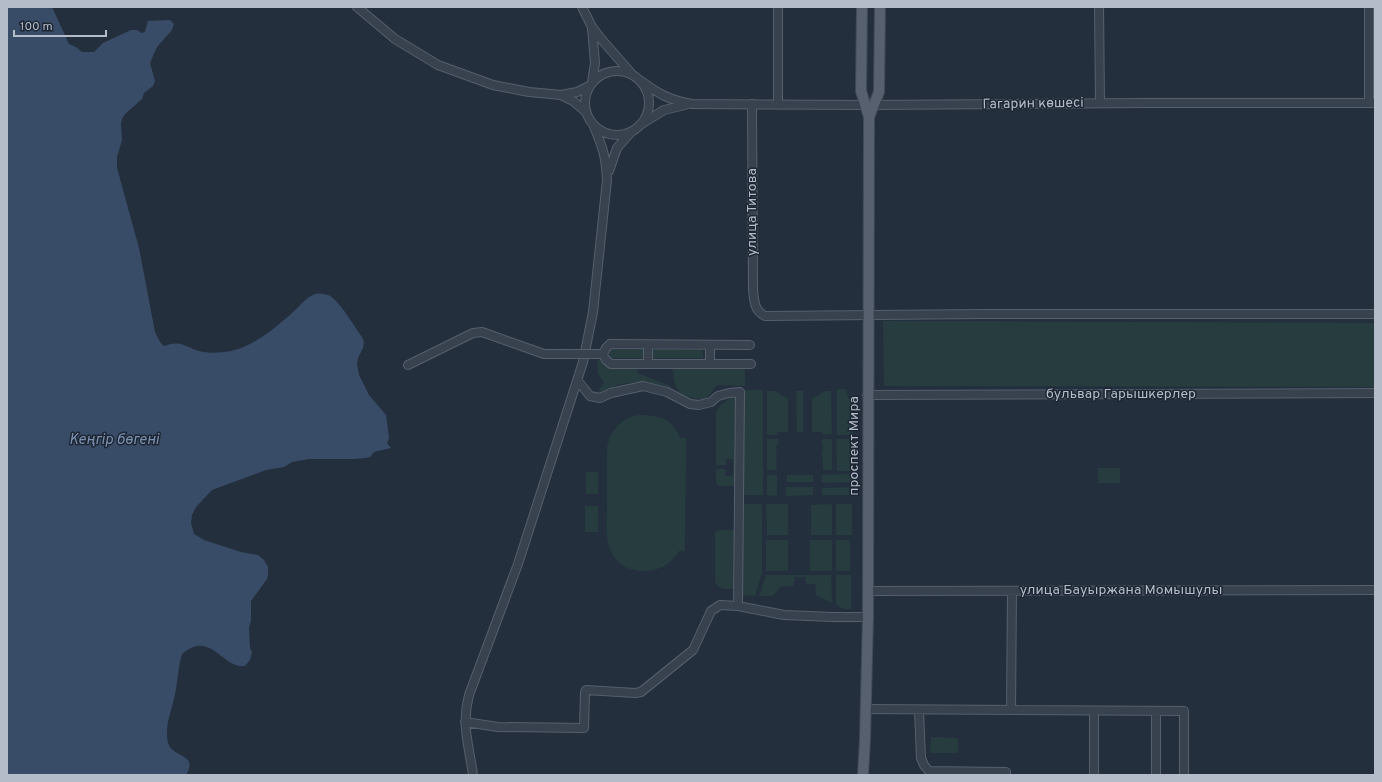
<svg xmlns="http://www.w3.org/2000/svg" width="1382" height="782" font-family="Overpass,sans-serif">
<rect width="100%" height="100%" fill="#242f3e"/>
<path fill="#263c3f" d="M883 321 1375 323V387L884 386Z
M610 350H643V358H610Z
M653 350H703V358H653Z
M597 360H600L603 365H637L638 373 668 385 670 386V388C652 382 636 380 618 385 611 387 605 395 598 391L604 383 598 373Z
M673 366H745V386L717 385 705 400C678 395 674 394 673 366Z
M837 389H846L848 398H853V435H837Z
M744 390H763V495H744Z
M767 391H775L788 399V432H777V435H767Z
M796 391H803V432H797Z
M825 391H831L832 434 823 435 822 432H812V399Z
M735 394H737L736 484 734 486H719L716 483V469H725V476H733V459H726V465H716V412L720 406Z
M639 415C658 415 673 418 680 438H686L685 552 679 551C670 565 660 570 644 571 631 572 617 564 611 552 605 539 607 522 607 507 607 488 607 468 607 449 610 430 621 418 639 415Z
M767 439H778V445H776L777 462H776L777 470H767Z
M822 439H832V470H822L823 468 822 451H823V445H822Z
M836 439H853V471H837Z
M1098 468H1120V483H1098Z
M586 472H598V494H586Z
M853 474V482L822 483V475Z
M767 475H777V496L767 495Z
M787 475H813V482H787Z
M786 487H813V495L786 496Z
M853 487V495H822V488Z
M744 504H762V573L755 596 743 595 741 593 743 505 744 534Z
M766 504H788V535H767Z
M832 504V535H811V505Z
M836 504H852V535H836Z
M585 506H598V532H585Z
M718 530H736L734 589C726 589 719 590 715 582V532Z
M766 540H788V571H766Z
M810 540H832V571H810Z
M836 540H850V571H836Z
M766 575H831L832 603 816 595 815 584H806V577H794V586L780 587 773 596H759Z
M836 575H851V609H844L836 605Z
M931 737 958 738V753H930Z"/>
<path fill="#394c67" d="M7 7H52L69 44 76 47 82 52H94L103 43 131 30H137L141 33 145 32 148 21 170 20 174 24 172 30 157 47 150 63 155 81 153 86 144 93 142 99 125 114 122 119 121 124 122 140 117 157V168L139 248 155 332 160 342 164 346C183 340 182 346 199 351 209 354 224 353 235 350 256 344 275 328 291 314 298 308 306 297 315 294 319 293 326 294 330 296 340 302 354 326 362 337L364 342 363 348 358 358 357 365 359 375 369 395 386 415 389 438 387 443 391 448 374 452 370 457 365 458 354 459H309L292 462 284 467 266 470 212 490 196 507 192 515 191 523 194 534 204 540 241 552 258 555 264 560 268 567V575L267 579 251 601V621L249 628 250 648 252 652 250 660 245 666C222 669 211 629 182 654 178 667 178 681 175 694 172 711 164 725 168 743 172 758 199 753 186 775H7Z"/>
<g fill="none" stroke-linecap="round" stroke-linejoin="round">
<g stroke="#565f6c" stroke-width="10">
<path id="minor" d="M357 7 395 39 438 65 493 85 529 92 561 95 573 101 586 112
M582 7 592 27 602 40 631 73
M1099 7 1100 103
M585 103a32 32 0 1 1 64 0a32 32 0 1 1-64 0Z
M641 81C659 94 669 100 692 104L865 105 1143 103H1375
M592 82 595 63 592 28
M561 95 577 92 589 86
M1369 103V7
M752 104 753 289C754 300 754 311 765 316L985 314H1375
M778 104V7
M643 123 664 110 685 105
M609 171 617 148 631 132
M648 345V364
M750 345 610 344 606 348 603 354 606 360 611 364H751
M710 363V345
M408 365 473 333 482 332 544 354H571
M578 381 590 396 600 398 611 393 643 386 667 392 690 404 699 405 711 402 718 396 729 393 740 392 738 606
M867 395 1375 393
M868 591 1375 590
M866 709 1184 711V775
M919 710 921 758 924 765 929 771 1006 772V775
M1011 710 1012 591
M1156 711V775
M465 722 498 727 584 728 585 692 586 690 635 693 641 692 693 650 711 611 720 605 738 606 784 615 833 617H868
M473 775C469 745 461 725 469 695L518 564 583 362 593 312 607 180C606 155 602 146 593 124
M1094 775V711"/>
</g>
<g stroke="#414a57" stroke-width="12">
<path id="major" d="M862 7 861 91 869 117 868 617 865 739 863 775
M869 117 879 92 880 7"/>
</g>
<use href="#minor" stroke="#38414e" stroke-width="8"/>
<use href="#major" stroke="#56606e" stroke-width="10"/>
<g stroke="#565f6c" stroke-width="10" stroke-linecap="butt">
<path id="minor-bridge" d="M571 354H600"/>
</g>
<use href="#minor-bridge" stroke="#38414e" stroke-width="8"/>
</g>
<g text-anchor="middle" dominant-baseline="central" stroke-width="3" stroke-linejoin="round" paint-order="stroke">
<g font-size="14" fill="#b4bcc9" stroke="#1d2633">
<text transform="translate(1033 104) rotate(-1)">Гагарин көшесі</text>
<text transform="translate(752 212) rotate(-90)">улица Титова</text>
<text x="1121" y="394">бульвар Гарышкерлер</text>
<text transform="translate(854 446) rotate(-90)">проспект Мира</text>
<text x="1121" y="590">улица Бауыржана Момышулы</text>
</g>
<g font-size="15" font-style="italic" fill="#7c92b1" stroke="#1d2633">
<text x="114" y="440">Кеңгір бөгені</text>
</g>
</g>
<rect width="1382" height="782" fill="none" stroke="#b4bcc9" stroke-width="16"/>
<path d="M14 30v6h92v-6" fill="none" stroke="#b4bcc9" stroke-width="2"/>
<text x="20" y="30" font-size="12" fill="#b4bcc9" stroke="#1d2633" stroke-width="3" paint-order="stroke">100 m</text>
</svg>
